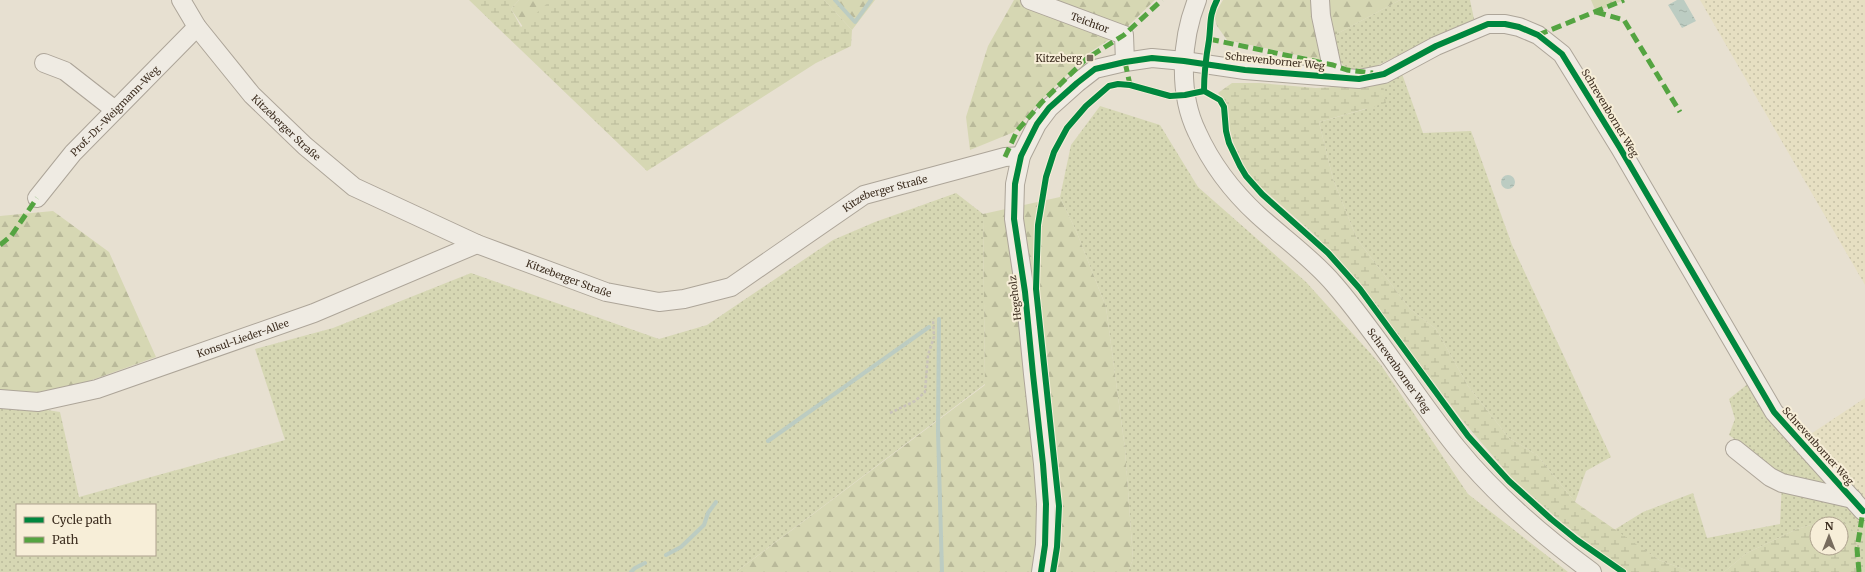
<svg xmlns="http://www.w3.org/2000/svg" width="1865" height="572" font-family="Merriweather,serif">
<defs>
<pattern id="farmland-dots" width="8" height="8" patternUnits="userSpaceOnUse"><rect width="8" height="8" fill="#e6dfc2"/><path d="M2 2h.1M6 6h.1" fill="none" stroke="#c6c0a6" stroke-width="1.8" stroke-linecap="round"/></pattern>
<pattern id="grass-dots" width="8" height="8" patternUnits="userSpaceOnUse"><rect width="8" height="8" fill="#d6d7b3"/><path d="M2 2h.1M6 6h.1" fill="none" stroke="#b9b99a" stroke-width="1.8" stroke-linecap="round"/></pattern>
<pattern id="forest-firs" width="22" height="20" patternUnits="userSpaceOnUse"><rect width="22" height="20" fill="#d6d7b3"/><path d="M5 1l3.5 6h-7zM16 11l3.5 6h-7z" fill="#b9b99a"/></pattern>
<pattern id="wetland-marsh" width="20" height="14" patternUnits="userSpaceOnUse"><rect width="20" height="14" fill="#d6d7b3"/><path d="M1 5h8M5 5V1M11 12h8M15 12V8" fill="none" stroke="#b9b99a"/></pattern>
<pattern id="water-ripples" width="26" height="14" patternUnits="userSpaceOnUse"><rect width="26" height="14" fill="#bcccc2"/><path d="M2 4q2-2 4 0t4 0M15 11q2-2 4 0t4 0" fill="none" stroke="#a2b0a6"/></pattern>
</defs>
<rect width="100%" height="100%" fill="#e7e0d1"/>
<path fill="url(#farmland-dots)" d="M1700 0H1865V285Z
M1865 398V513L1800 441Z"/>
<path fill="url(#grass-dots)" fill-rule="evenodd" d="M1400 0H1470L1474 19 1372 68 1346 69 1337 57 1331 37Z
M1401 71 1423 133 1471 131 1512 245 1611 457 1586 471 1575 502 1537 455 1509 438 1468 386 1436 329 1410 309 1357 239 1333 179 1319 122 1366 109 1382 79Z
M1100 106 1160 125 1198 187 1306 282 1381 365 1468 494 1568 572H1128L1133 559 1125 449 1106 307 1077 233 1060 197 1071 145Z
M956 193 983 214 985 384 736 572H0V406L27 407 60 412 79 497 285 440 255 349 333 328 471 273 659 339 707 325 833 240 875 222ZM17 505H155V555H17Z
M1754 379 1865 513V568L1863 571 1856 568 1857 535 1840 517 1797 529 1747 553 1724 572H1691L1659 560 1614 530 1643 512 1693 493 1707 538 1780 524 1782 482 1764 462 1729 435 1735 419 1729 399Z"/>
<path fill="url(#forest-firs)" d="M519 0H553L523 27 511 9Z
M824 0H875L852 30Z
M1014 0H1155L1124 30 1081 58 1067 75 1042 99 1014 132 970 150 966 117 988 46Z
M1223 0H1317L1330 62 1227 40 1217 26 1214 15Z
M1325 0H1400L1331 37Z
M1591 0H1624L1596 12Z
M1060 197 1077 233 1106 307 1125 449 1133 559 1128 572H736L985 385 983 214Z
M53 211 109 252 156 357 64 390 0 406V216Z"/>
<path fill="url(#wetland-marsh)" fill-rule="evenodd" d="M469 0H519L511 9 521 27 551 0H824L852 30 851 46 816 63 647 171Z
M1382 79 1386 103 1319 122 1333 179 1357 239 1410 309 1436 329 1468 386 1509 438 1537 455 1575 502 1659 560 1691 572H1628L1612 562 1559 520 1511 477 1462 420 1351 273 1315 235 1254 181 1237 156 1229 127 1227 105 1218 93 1232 83H1260L1316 88 1353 86Z
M1840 517 1857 535 1856 568 1863 570 1865 568V572H1724L1747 553 1797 529ZM1817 524H1841V548H1817Z"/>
<path fill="url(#water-ripples)" d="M1677 0H1684L1696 21 1682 28 1668 5Z
M1501 182a7 7 0 1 1 14 0a7 7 0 1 1-14 0Z"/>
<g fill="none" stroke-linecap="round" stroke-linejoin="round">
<path stroke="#bcccc2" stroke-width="4" d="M835 0 855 22 871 0
M939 319 938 431 942 572
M768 441 929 327
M666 555 681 547 704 525 708 513 716 502
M631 572 635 568 645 563"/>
<g stroke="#ada599" stroke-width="20">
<g id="minor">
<path id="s1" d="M181 0 197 27 252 95 305 146 354 187 477 244 606 292 659 302 684 299 731 287 864 195 1005 157 1021 156"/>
<path id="s2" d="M1030 0 1124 35 1125 62"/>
<path id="s3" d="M1197 0C1181 40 1178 93 1197 132 1211 163 1233 192 1258 215 1283 238 1311 257 1334 284 1379 336 1414 395 1457 448 1496 496 1543 536 1592 572"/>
<path d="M1320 0 1321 16 1334 77"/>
<path d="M44 63 65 71 115 110"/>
<path id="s4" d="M37 198 73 153 197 27"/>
<path id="s5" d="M0 399 38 402 97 389 314 313 477 244"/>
<path d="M1735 449 1770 477 1782 483 1853 499"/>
<path d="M1041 572 1045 545 1046 504 1043 464 1033 374 1025 292 1014 219 1015 184 1021 156 1037 124 1049 108 1077 83 1095 69 1125 62 1152 58 1184 61 1245 70 1359 79 1384 74 1436 46 1488 24H1505L1519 27 1538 35 1562 54 1620 148 1774 412 1863 511"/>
</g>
</g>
<path stroke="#c8c2b9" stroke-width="2.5" stroke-dasharray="3 2" stroke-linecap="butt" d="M890 413 915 401 925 392 928 355 934 337 933 319"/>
<use href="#minor" stroke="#efebe3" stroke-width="18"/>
<path stroke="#54a441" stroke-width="5" stroke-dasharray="10 5" stroke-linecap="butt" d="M1596 12 1624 20 1680 112
M1538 35 1624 0
M1209 39 1333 65 1347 70 1373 73
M1125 62 1130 85
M1005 157 1017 131 1042 102 1086 59 1124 35 1162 0
M0 245 11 236 37 198
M1859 572 1857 549 1863 511"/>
<g stroke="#f7eed8" stroke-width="8">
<path id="cycleway" d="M1204 91C1204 73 1206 57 1209 40 1211 24 1209 15 1217 0
M1041 572 1045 545 1046 504 1043 464 1033 374 1025 292 1014 219 1015 184 1021 156 1037 124 1049 108 1077 83 1095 69 1125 62 1152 58 1184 61 1245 70 1359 79 1384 74 1436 46 1488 24H1505L1519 27 1538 35 1562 54 1620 148 1774 412 1863 511
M1053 572 1057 547 1059 506 1036 289 1038 225 1046 177 1054 152 1067 128 1086 106 1109 86 1118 84 1130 85 1170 96 1185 95 1204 91 1220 100 1224 107 1226 131 1229 143 1240 166 1246 176 1262 194 1328 253 1360 289 1468 436 1509 481 1551 519 1577 540 1623 572"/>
</g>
<use href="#cycleway" stroke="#00873e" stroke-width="6"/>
</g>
<rect fill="#786c5e" stroke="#f7eed8" stroke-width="1.5" x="1086" y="54" width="8" height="8" rx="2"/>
<g text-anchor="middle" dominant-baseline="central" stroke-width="4" stroke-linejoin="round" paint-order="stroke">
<g font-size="10" fill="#3d2e20" stroke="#f7eed8">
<text stroke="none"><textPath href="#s2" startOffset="64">Teichtor</textPath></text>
<text transform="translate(1275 61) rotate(6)">Schrevenborner Weg</text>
<text stroke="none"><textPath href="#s4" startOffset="117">Prof.-Dr.-Weigmann-Weg</textPath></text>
<text transform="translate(1610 113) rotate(59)">Schrevenborner Weg</text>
<text stroke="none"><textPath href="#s1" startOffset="166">Kitzeberger Straße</textPath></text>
<text stroke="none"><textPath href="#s1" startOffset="839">Kitzeberger Straße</textPath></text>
<text stroke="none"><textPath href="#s1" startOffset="490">Kitzeberger Straße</textPath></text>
<text transform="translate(1015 298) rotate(-97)">Hegeholz</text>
<text stroke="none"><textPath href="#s5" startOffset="253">Konsul-Lieder-Allee</textPath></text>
<text stroke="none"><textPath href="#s3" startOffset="450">Schrevenborner Weg</textPath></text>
<text transform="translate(1818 446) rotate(48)">Schrevenborner Weg</text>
</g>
<g font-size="10" fill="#3d2e20" stroke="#f7eed8" text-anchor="end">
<text x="1082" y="58">Kitzeberg</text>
</g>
</g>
<rect x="16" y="504" width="140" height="52" fill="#f7eed8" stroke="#ada18e"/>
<rect x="24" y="517" width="20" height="6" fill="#00873e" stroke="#ada18e"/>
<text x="52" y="524" font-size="12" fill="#3d2e20">Cycle path</text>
<rect x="24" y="537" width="20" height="6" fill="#54a441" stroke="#ada18e"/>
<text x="52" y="544" font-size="12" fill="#3d2e20">Path</text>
<g transform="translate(1829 536)"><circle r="19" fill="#f7eed8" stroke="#ada18e"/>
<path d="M0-3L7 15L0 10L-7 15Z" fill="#786c5e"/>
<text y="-6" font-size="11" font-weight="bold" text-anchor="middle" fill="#3d2e20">N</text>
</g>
</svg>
